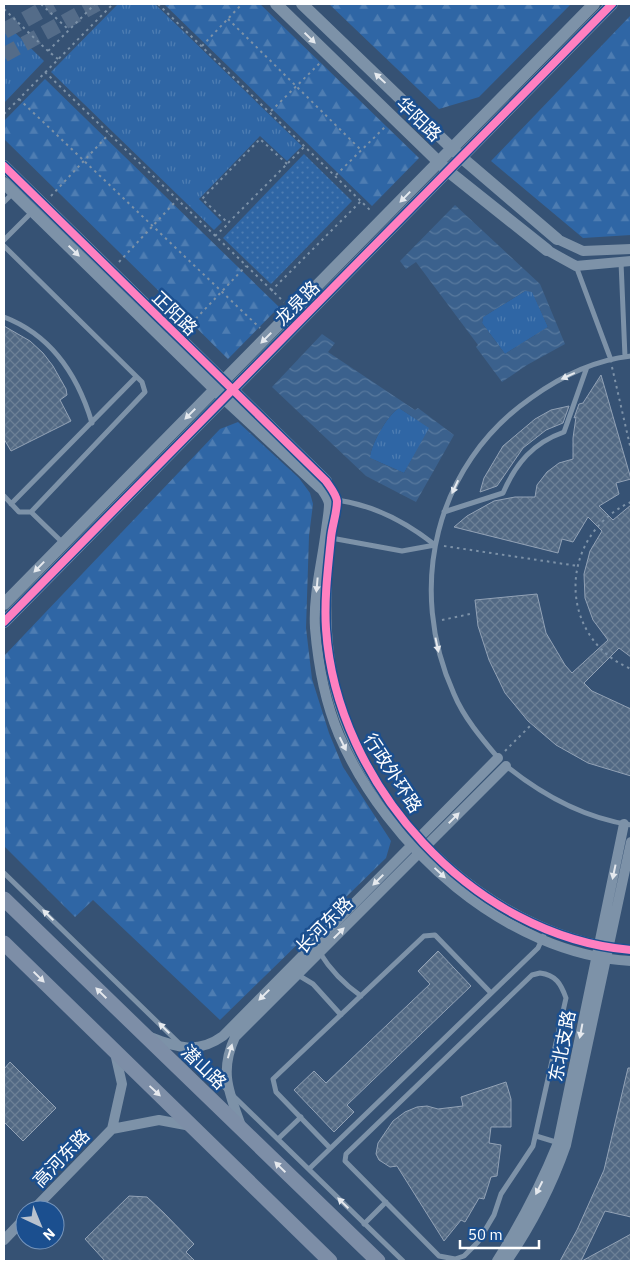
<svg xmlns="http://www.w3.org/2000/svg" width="635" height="1265" font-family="'IBM Plex Sans','Noto Sans SC',sans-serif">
<defs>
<pattern id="grass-tufts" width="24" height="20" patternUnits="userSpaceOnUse" patternTransform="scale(1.25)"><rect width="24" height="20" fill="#2f66a5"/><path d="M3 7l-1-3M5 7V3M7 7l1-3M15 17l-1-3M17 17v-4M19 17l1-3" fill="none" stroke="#4e7db2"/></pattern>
<pattern id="forest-firs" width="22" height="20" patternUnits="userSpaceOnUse" patternTransform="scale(1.25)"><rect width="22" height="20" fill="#2f66a5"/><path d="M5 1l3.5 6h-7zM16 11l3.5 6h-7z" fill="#4e7db2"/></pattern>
<pattern id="park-dots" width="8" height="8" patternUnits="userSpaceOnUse" patternTransform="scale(1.25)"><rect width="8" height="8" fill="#2f66a5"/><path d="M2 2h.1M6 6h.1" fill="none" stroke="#4e7db2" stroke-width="1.8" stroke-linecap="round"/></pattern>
<pattern id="water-waves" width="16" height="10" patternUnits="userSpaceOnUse" patternTransform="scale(1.25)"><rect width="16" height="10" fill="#3b618d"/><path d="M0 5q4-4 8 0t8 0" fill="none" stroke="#58799e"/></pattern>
<pattern id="building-cross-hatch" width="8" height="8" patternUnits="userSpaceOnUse" patternTransform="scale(1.25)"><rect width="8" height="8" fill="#526984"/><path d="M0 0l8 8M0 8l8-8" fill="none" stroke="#6c8096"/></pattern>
</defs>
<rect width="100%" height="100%" fill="#365274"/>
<path fill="url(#grass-tufts)" d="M118 4H155L302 146 287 161 260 136 199 199 222 222 214 230 51 72Z
M4 22 44 61 4 103Z
M525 291H532L548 327 505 354 482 323 483 317Z
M399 408 430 428 404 473 370 458C370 446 388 414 399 408Z"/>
<path fill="url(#forest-firs)" d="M164 4H260L419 158 372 206Z
M329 4H571L479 97 439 109Z
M631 15V235L583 238 491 161Z
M45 79 279 307 228 359 4 139V121Z
M238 422 299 478 310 493 313 504 309 536 306 628 312 679 329 733 343 767 391 841 386 858 220 1020 93 900 75 917 4 846V656L220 429Z"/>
<path fill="url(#park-dots)" d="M304 154 352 201 271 284 223 238Z"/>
<path fill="url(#water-waves)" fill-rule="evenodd" d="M455 205 540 284 565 344 527 365 502 382 476 347 478 345 416 262 406 269 400 261ZM525 291 532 292 548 327 505 354 482 323 483 317Z
M322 334 335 343 328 352 415 410 418 408 454 435 416 502 366 476 272 387ZM399 408 429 428 404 473 370 458C370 446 388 414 399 408Z"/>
<path fill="url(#building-cross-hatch)" stroke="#92a2b6" d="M4 326 30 341 43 353 53 366 66 389 67 395 60 400 71 421 11 451 4 439Z
M601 375 631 479 616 483 619 494 599 506 613 520 631 505V657L619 648 584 683 592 691 631 709V776L588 763 556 745 528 721 505 693 489 660 478 626 475 600 537 594 546 633 565 665 572 673 608 640 593 620 585 598 584 574 590 551 602 531 588 517 573 542 562 539 558 553 454 527 467 516 494 501 515 497H535L537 485 547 472 559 463 573 459V438L576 417 574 418 579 404 583 403Z
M569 406 563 423 546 430 523 448 497 486 480 492 484 478 503 446 535 419 551 410Z
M438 951 471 986 347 1105 354 1112 334 1132 294 1090 314 1071 326 1083 430 984 418 971Z
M10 1062 56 1108 23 1141 4 1122V1069Z
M628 1068H631V1217L605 1211 581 1261H560L577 1230 604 1170Z
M506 1082 511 1099V1127H491L489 1143 501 1145 497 1176 491 1177 484 1199 479 1198 465 1222 461 1220 444 1241 397 1166 390 1167 379 1160 376 1154 378 1143 393 1121 405 1112 417 1107 427 1106 438 1109 463 1106 461 1097Z
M129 1196 147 1197 164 1213 194 1244 186 1252 195 1261H105L85 1239Z
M631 1234V1261H582Z"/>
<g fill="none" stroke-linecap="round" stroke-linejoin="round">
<path stroke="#546c89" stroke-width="15" stroke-dasharray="15 8" stroke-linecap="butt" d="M4 55 97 4"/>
<path stroke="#546c89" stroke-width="16" stroke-dasharray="16 8" stroke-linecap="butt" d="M4 31 53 4"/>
<path stroke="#7d92a8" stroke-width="2" stroke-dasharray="2.5 4" stroke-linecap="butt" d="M41 4 69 30
M158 4 372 212
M4 9 48 51
M228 19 361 150
M202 46 242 4
M58 59 48 51 95 4
M45 72 284 302
M19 99 260 328
M271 111 321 62
M4 114 113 4
M287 164 260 139 202 199 228 223 305 146
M336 175 386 126
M51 196 109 134
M215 236 228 224
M119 262 177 200
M271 291 361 201
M187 328 246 266
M612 367 631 450
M631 502C558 535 556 637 631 669
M444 546 578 566
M442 620 470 614
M505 751 530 726"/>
<path stroke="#7d92a8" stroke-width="5" d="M4 202 13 193
M4 240 32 212
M4 246 142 382 145 392 31 512H19L4 496
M621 262 625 357
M576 266 611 360
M4 317C51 335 78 376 92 423
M11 504 136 377
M31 512 63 543
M444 512 503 493C516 463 533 443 564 432L587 367
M331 538 402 551 435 545C406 522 373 505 337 500
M499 759C482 739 464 718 454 694 406 588 435 465 531 398 560 377 595 360 631 356
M505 765C542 795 584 818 631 825
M4 873 403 1261
M320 953C331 971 344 984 361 996
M540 973C556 975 561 984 566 998L533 1146 501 1194 494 1215 478 1242 464 1256 455 1259 439 1256 345 1161 346 1154 532 975Z
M298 975 313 984 341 1015
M536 1136 559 1143
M278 1139 301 1117
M330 1148 276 1092 273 1079 424 936 435 935 491 993
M309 1169 538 948 546 930
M364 1224 386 1202"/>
<path stroke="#7d92a8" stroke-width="10" d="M557 239 583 251 631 249
M547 250 576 266 631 261
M326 481 337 500 334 520
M320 487C323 492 328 497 329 504 329 512 327 522 326 530 322 563 313 595 315 628 318 664 325 702 339 735 387 847 506 954 631 961
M331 534C324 590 323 649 339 703 376 826 501 939 631 950
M150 1037C178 1048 198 1054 223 1036L498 758
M115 1053 122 1084 112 1129 159 1120 191 1126
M241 1126C229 1092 219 1072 235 1037L506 766
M33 1210 112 1129
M4 1240 25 1218
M497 1261C521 1223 541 1185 558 1143L624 824
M507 1261C532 1224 551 1188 566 1145L631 842"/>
<path stroke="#7d92a8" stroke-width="12" d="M276 4 448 171 547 250
M302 4 461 157 557 239
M4 166 326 481
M4 183 224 398 320 487
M4 604 594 4
M4 622 612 4"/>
<path stroke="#7d8ea7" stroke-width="15" d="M4 899 378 1261
M4 943 330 1261"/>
<g stroke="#1b4f8f" stroke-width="11">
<path id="cycleway" d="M4 166 326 481C330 487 336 494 337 501 337 513 332 526 331 538 328 568 324 599 326 629 336 784 473 937 631 950
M4 622 612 4"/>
</g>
<use href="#cycleway" stroke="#ff80c0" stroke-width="8"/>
</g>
<defs><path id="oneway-solid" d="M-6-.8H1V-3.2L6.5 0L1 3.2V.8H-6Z" transform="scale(1.25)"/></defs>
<g fill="#e5e9ee">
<use href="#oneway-solid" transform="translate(310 38) rotate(44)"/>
<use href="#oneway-solid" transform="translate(380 78) rotate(-137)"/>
<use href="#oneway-solid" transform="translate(405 197) rotate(134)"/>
<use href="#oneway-solid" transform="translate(74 251) rotate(44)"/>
<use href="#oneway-solid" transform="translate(266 338) rotate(135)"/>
<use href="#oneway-solid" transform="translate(568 376) rotate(155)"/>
<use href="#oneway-solid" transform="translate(190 414) rotate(135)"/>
<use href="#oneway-solid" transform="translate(455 487) rotate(115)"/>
<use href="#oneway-solid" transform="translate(39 567) rotate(134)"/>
<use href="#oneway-solid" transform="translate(317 585) rotate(95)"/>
<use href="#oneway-solid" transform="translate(437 645) rotate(78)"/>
<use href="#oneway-solid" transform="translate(343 744) rotate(64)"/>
<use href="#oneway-solid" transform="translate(454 818) rotate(-45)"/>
<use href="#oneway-solid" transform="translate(614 872) rotate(102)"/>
<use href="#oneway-solid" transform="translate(440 873) rotate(43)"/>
<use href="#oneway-solid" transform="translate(378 880) rotate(135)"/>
<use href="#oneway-solid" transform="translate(48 915) rotate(-136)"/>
<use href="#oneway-solid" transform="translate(339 933) rotate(-45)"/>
<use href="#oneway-solid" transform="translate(264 995) rotate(135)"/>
<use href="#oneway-solid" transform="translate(164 1028) rotate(-136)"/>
<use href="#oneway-solid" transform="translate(581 1031) rotate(101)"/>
<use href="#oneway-solid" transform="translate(230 1051) rotate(-73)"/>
<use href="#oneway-solid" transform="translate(539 1188) rotate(117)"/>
<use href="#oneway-solid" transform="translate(343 1203) rotate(-136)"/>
</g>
<g fill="#e5e8ed">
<use href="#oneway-solid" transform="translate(39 977) rotate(44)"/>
<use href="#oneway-solid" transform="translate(101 993) rotate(-136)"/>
<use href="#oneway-solid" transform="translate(155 1091) rotate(43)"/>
<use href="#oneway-solid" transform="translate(280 1167) rotate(-136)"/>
</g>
<g text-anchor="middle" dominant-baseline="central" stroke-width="5" stroke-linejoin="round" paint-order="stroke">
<g font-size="18" fill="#fff" stroke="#1b4f8f">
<text transform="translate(419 119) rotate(44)">华阳路</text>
<text transform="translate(297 303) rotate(-45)">龙泉路</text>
<text transform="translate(175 313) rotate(44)">正阳路</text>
<text transform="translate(393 773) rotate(57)">行政外环路</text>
<text transform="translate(324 925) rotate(-45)">长河东路</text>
<text transform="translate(562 1046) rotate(-79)">东北支路</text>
<text transform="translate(204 1067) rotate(44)">潜山路</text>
<text transform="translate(61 1158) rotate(-46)">高河东路</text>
</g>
</g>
<rect width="635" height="1265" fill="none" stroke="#ffffff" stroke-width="10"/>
<g transform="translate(40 1225) rotate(136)"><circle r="24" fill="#1b4f8f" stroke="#7695bc"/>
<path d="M0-4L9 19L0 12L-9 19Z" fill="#b9c2ce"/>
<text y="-8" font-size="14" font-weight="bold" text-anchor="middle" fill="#ffffff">N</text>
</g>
<path d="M460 1240v8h79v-8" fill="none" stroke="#ffffff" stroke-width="2.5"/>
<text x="468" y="1240" font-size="15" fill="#ffffff" stroke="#1b4f8f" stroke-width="4" paint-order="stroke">50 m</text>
</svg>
